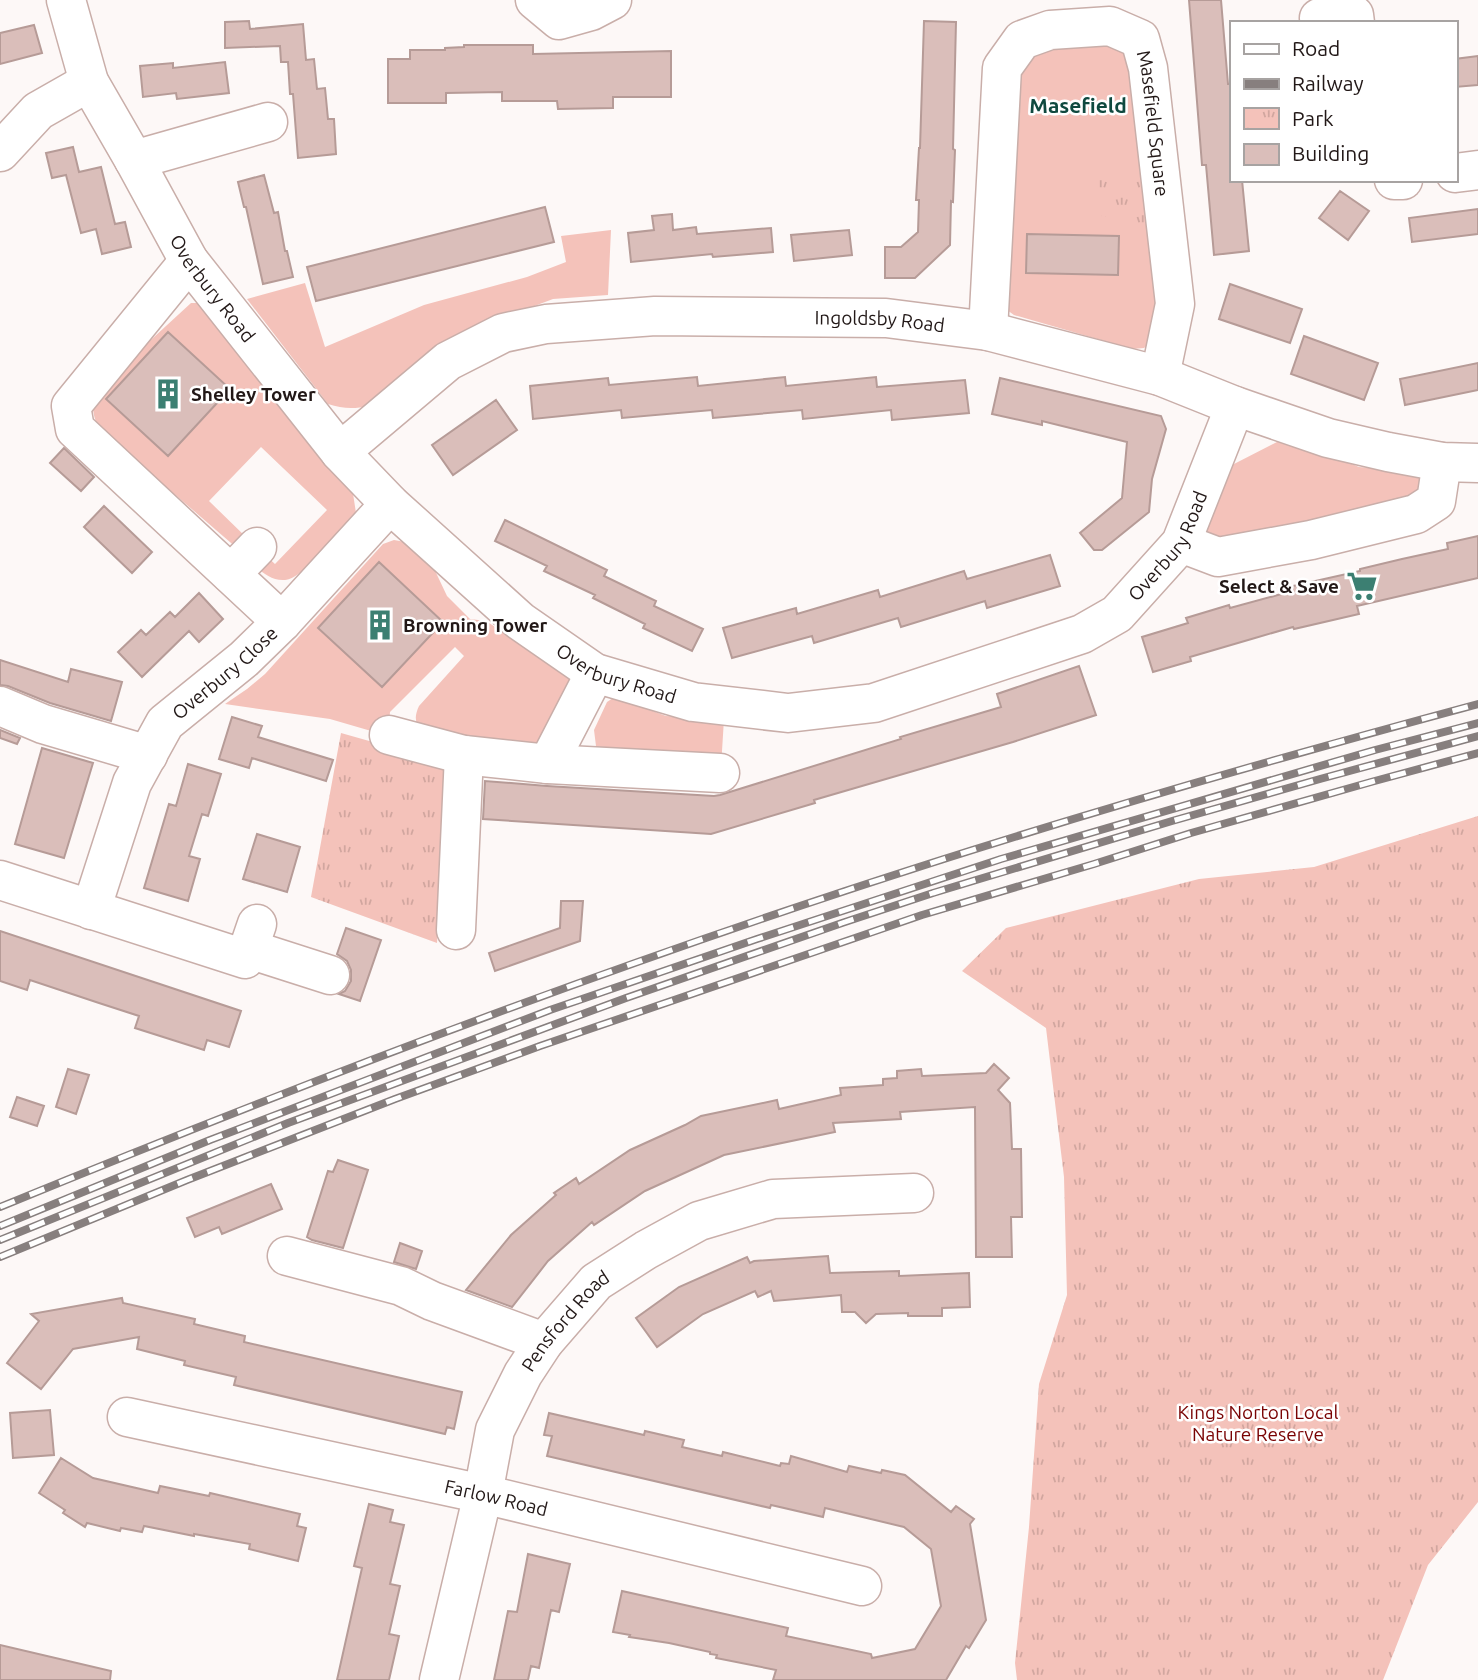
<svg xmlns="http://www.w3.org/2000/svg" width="1478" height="1680" font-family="Ubuntu,sans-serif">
<defs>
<pattern id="park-tufts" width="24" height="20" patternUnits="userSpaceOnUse" patternTransform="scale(1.75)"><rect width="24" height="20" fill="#f4c2ba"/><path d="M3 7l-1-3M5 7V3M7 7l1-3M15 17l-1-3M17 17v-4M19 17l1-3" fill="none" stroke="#d1a69f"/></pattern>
</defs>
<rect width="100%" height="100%" fill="#fdf8f7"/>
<path fill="#f4c2ba" d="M1114 41 1124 46 1169 301 1152 342 1144 348 1132 349 1014 315 1007 310 1016 80 1032 54 1047 48Z
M611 230 608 295 553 299 495 321 369 406C354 409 343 409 328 404L247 299 305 283 325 347 424 305 527 277 566 262 561 236Z
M191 303H199L352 487 356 513C342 528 304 579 285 580 273 581 265 574 255 567L265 555 275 564 327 510 261 447 209 501 248 539 238 549 99 429C90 409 91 399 104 383Z
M1288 441 1299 442 1359 467 1421 472 1423 499 1208 541 1205 530 1225 474 1234 464 1277 442Z
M394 540 405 542 430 560 447 596 470 619 486 621 570 675 573 683 537 746 421 732C415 722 414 717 419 706L464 656 455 647 390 712 389 723 378 733 330 719 225 704 247 689 265 674 383 544Z
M613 698H618L666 716 724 719 721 767 601 750 596 746 594 730 607 702Z"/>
<path fill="url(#park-tufts)" d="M1156 172 1162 232H1138L1129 217H1102L1098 179Z
M341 733 447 763 437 943 311 897Z
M1478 816V1502L1428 1565 1383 1680H1017L1015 1663 1029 1527 1039 1384 1067 1295 1064 1177 1046 1028 962 971 1006 928 1199 879 1314 867Z"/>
<path fill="#dabeba" stroke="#b69b97" stroke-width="2" d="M1189 0H1221L1228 84H1231V180H1242L1249 251 1214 255 1206 165H1202Z
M249 21 250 29 303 24 306 60 314 59 317 89 325 88 328 119H334L336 154 298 158 293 94H290L288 62H281L280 46 225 48V22Z
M924 21 956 22 953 149 955 150 953 202 951 201 950 245 915 278H885V247H901L918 232 919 200H916L919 148H920Z
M34 25 42 53 0 64V33Z
M464 45H533V54L671 51V97H613V108L558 109 557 101H502V92L446 93V103H388V59H410V50H445V48L464 47Z
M1478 56V85L1455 87V59Z
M225 62 229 93 177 99 176 93 143 97 140 66 173 63V68Z
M73 147 79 172 101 167 115 224 125 222 131 247 102 254 96 229 81 233 66 175 52 178 46 153Z
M264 175 274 213 278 212 285 251H287L293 277 263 284 246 207H244L238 182Z
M1340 191 1369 211 1348 240 1319 218Z
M545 207 554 242 316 301 307 267Z
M1478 209V234L1412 242 1409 218Z
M672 214 673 230 696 227 697 234 771 228 773 252 713 257 712 254 631 262 628 233 654 230 652 216Z
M849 230 852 255 794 261 791 235Z
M1027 234 1119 236 1118 275 1026 273Z
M1230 284 1302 309 1290 343 1219 319Z
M168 332 230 389 168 456 106 399Z
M1304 336 1378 363 1364 400 1291 374Z
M1478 363V390L1405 405 1400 379Z
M697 377 698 386 785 377 786 386 876 377 877 387 965 380 969 413 892 420 891 410 803 419 802 410 713 418 712 410 622 418 621 410 533 419 530 386 608 378 609 385Z
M1000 378 1161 416 1166 429 1152 479 1149 512 1102 550H1094L1080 533 1122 498 1127 442 1042 421V425L992 414Z
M496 400 517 430 453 475 432 445Z
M64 448 94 477 81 491 50 463Z
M104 506 152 552 132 573 84 527Z
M505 520 607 570 604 576 656 601 654 606 703 629 692 651 643 628 645 624 593 598 595 595 544 571 547 566 495 541Z
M1478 536V578L1357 606 1359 614 1294 629 1293 627 1255 638 1190 657 1191 661 1153 672 1142 637 1188 623 1186 618 1229 605 1230 608 1285 593 1284 588 1360 571V569L1402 559 1448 549 1447 543Z
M1050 555 1060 586 987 608 985 601 901 627 898 618 814 643 812 636 732 658 723 628 796 608 797 614 878 590 880 597 964 571 967 579Z
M379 562 443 622 382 687 318 628Z
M199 593 223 619 199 642 189 631 142 677 118 652 141 630 146 635 170 612 175 617Z
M0 660 68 682 71 669 122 682 111 721 50 703 8 686 0 685Z
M1079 666 1096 715 1013 742 814 800 815 803 711 834 483 819 485 781 547 786 714 796 720 795 901 739 900 737 1001 707 997 694Z
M232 717 262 726 258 737 333 760 326 781 252 758 249 768 219 759Z
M0 730 20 738 17 744 0 738Z
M42 748 93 763 64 858 15 844Z
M188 764 221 774 208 816 202 814 189 856 200 859 188 901 144 888 169 804 176 806Z
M257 834 300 847 287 892 243 879Z
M561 901H583L580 941 495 971 489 953 560 928Z
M346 928 381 940 360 1001 339 994 345 991 351 981V970L347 961 337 954Z
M0 931 241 1011 229 1047 207 1040 204 1050 135 1028 139 1016 99 1003 30 980 27 990 0 981Z
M994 1064 1009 1078 998 1090 1010 1103 1012 1149H1021L1022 1217H1011L1012 1257H976L975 1107 900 1112 901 1119 833 1123 835 1132 724 1155 645 1191 594 1225 592 1222 548 1261 512 1307 466 1290 511 1235 556 1195 554 1193 576 1178 579 1184 630 1150 685 1125 701 1116 777 1100 779 1109 841 1095 840 1088 883 1085V1079L897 1078V1071L921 1069 922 1076 986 1073Z
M68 1069 89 1075 76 1114 56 1107Z
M17 1097 44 1106 37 1126 10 1117Z
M338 1160 368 1170 343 1248 312 1240 307 1237 328 1171 333 1172Z
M271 1184 282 1209 222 1234 219 1227 195 1237 187 1218Z
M400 1243 422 1251 416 1269 394 1262Z
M828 1256 830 1273 899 1271V1276L969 1273 970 1307 942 1308V1316H908V1313L876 1314 866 1323 855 1312H842L841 1295 774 1301 771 1291 758 1297 755 1291 703 1314 657 1347 636 1318 679 1287 747 1257 750 1263 754 1261Z
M122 1298 123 1303 195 1319 194 1324 245 1336 244 1342 462 1392 454 1429 447 1427 445 1434 234 1385 236 1377 184 1365 185 1361 137 1349 139 1337 73 1349 41 1389 7 1363 39 1321 31 1314Z
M50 1410 54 1455 13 1458 10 1413Z
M549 1413 644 1435 645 1431 684 1440 682 1447 722 1456 723 1452 780 1466 781 1463 789 1464 791 1456 847 1472 849 1466 881 1473 882 1470 905 1475 951 1512 956 1506 974 1519 970 1524 986 1620 969 1648 966 1646 946 1680H773L776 1670 716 1658 717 1655 710 1654V1652L669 1643 629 1637 630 1635 613 1632 622 1591 788 1628 786 1636 871 1654 872 1658 915 1649 941 1606 931 1549 904 1527 825 1508 823 1517 771 1505 770 1508 547 1456 552 1436 544 1435Z
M61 1458 93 1478 158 1493 160 1486 209 1496 210 1493 300 1514 297 1526 306 1528 298 1561 249 1549 250 1544 194 1534V1536L144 1526 142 1532 121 1528 120 1531 87 1523 85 1527 63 1513 65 1510 39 1493Z
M369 1504 393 1510 390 1522 404 1525 390 1584 400 1586 389 1634 399 1636 389 1680H337L362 1568 354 1566Z
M528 1554 570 1564 559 1612 551 1610 539 1668 531 1666 528 1680H494L508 1611 517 1612Z
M0 1645 111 1671 110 1680H0Z"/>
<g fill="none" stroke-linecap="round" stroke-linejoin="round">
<g stroke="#c9aea9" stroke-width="41">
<g id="minor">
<path id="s1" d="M66 0 89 82 134 160 189 261 340 452 390 504 520 621 595 673 693 702 788 713 874 703 1082 634 1117 614 1181 543 1235 406"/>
<path d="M535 0 559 20 591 11 612 0"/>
<path d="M1319 18 1354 15 1355 23"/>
<path d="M0 152 38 111 89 82"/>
<path d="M134 160 268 122"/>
<path d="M1455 173 1478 170"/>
<path d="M1394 180H1403"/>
<path d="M189 261 71 406 75 429 282 622"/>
<path id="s2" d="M988 331 1002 68 1022 40 1050 30 1110 26 1140 39 1148 68 1175 304 1160 376"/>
<path id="s3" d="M340 452 448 361 503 333 546 324 655 316 886 318 988 331 1160 376 1235 406 1328 438 1388 452 1442 462 1478 463"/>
<path d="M1181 543 1218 557 1311 540 1416 514 1436 501 1442 462"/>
<path d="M231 574 257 547"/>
<path d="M0 706 43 724 148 755"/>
<path d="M389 735 464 755 548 764 720 773"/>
<path d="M548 764 595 673"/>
<path d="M0 880 245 959 257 924"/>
<path id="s4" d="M91 910 132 783 165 723 244 659 282 622 390 504"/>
<path d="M456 930 464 755"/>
<path d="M249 949 330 975"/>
<path d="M287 1256 401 1286 432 1301 544 1342"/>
<path id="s5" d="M127 1417 483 1494 862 1586"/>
<path id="s6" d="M439 1680 483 1494 495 1430 523 1374 544 1342 596 1282 646 1250 699 1221 773 1199 914 1193"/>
</g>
</g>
<use href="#minor" stroke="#fff" stroke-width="38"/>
<g stroke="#877f7e" stroke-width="8">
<path id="rail" d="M0 1207C278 1093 560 985 845 891 1054 822 1266 761 1478 704
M0 1226 210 1140 550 1010 757 939 1001 859 1375 750 1478 723
M0 1240 288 1123 626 998 842 923 933 893 1172 821 1320 779 1478 736
M0 1257 187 1180 395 1099 540 1046 922 915 1094 864 1191 833 1371 782 1478 753"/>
</g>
<use href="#rail" stroke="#fff" stroke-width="5" stroke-dasharray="16" stroke-linecap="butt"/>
</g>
<defs>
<g id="building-bare" transform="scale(2.415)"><path d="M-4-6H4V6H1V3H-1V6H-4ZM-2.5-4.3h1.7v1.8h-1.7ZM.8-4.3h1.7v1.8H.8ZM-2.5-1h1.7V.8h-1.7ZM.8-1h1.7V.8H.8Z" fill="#3c7f72" stroke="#fff" stroke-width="2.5" paint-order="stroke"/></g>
<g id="supermarket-bare" transform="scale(2.415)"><path d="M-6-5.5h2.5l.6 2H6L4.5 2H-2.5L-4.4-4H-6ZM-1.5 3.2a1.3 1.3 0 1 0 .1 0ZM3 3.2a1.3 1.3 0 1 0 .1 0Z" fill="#3c7f72" stroke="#fff" stroke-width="2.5" paint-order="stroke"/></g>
</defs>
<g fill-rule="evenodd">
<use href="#building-bare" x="168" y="394"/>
<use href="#supermarket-bare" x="1362" y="586"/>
<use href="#building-bare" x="380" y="625"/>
</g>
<g text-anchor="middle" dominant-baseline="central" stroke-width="5" stroke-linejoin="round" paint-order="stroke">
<g font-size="19" fill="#221817" stroke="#fff">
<text stroke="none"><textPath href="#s2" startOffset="506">Masefield Square</textPath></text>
<text stroke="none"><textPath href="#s1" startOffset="326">Overbury Road</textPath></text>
<text stroke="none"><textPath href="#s3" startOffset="581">Ingoldsby Road</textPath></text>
<text stroke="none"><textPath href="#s1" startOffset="1502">Overbury Road</textPath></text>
<text stroke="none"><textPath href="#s1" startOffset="892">Overbury Road</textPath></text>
<text stroke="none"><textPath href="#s4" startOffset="280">Overbury Close</textPath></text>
<text stroke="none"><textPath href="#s6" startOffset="387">Pensford Road</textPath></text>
<text stroke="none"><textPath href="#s5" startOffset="378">Farlow Road</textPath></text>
</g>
<g font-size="19" font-weight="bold" fill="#221817" stroke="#fff" text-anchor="start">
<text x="191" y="394">Shelley Tower</text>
<text x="1339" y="586" text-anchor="end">Select &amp; Save</text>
<text x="403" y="625">Browning Tower</text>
</g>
<g font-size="19" fill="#790303" stroke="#fff">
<text x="1258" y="1412">Kings Norton Local<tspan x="1258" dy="22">Nature Reserve</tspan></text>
</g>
<g font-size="21" font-weight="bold" fill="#0f493f" stroke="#fff">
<text x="1078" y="105">Masefield</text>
</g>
</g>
<rect x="1230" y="21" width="228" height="161" fill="#ffffff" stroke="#a7a3a2" stroke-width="2"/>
<rect x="1244" y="44" width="35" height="10" fill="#ffffff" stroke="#a7a3a2" stroke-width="2"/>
<text x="1292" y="56" font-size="21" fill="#221817">Road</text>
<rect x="1244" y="79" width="35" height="10" fill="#877f7e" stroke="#a7a3a2" stroke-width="2"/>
<text x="1292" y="91" font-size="21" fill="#221817">Railway</text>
<rect x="1244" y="108" width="35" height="21" fill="url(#park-tufts)" stroke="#a7a3a2" stroke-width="2"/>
<text x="1292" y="126" font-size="21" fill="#221817">Park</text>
<rect x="1244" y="144" width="35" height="21" fill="#dabeba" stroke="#a7a3a2" stroke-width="2"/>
<text x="1292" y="161" font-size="21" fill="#221817">Building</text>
</svg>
